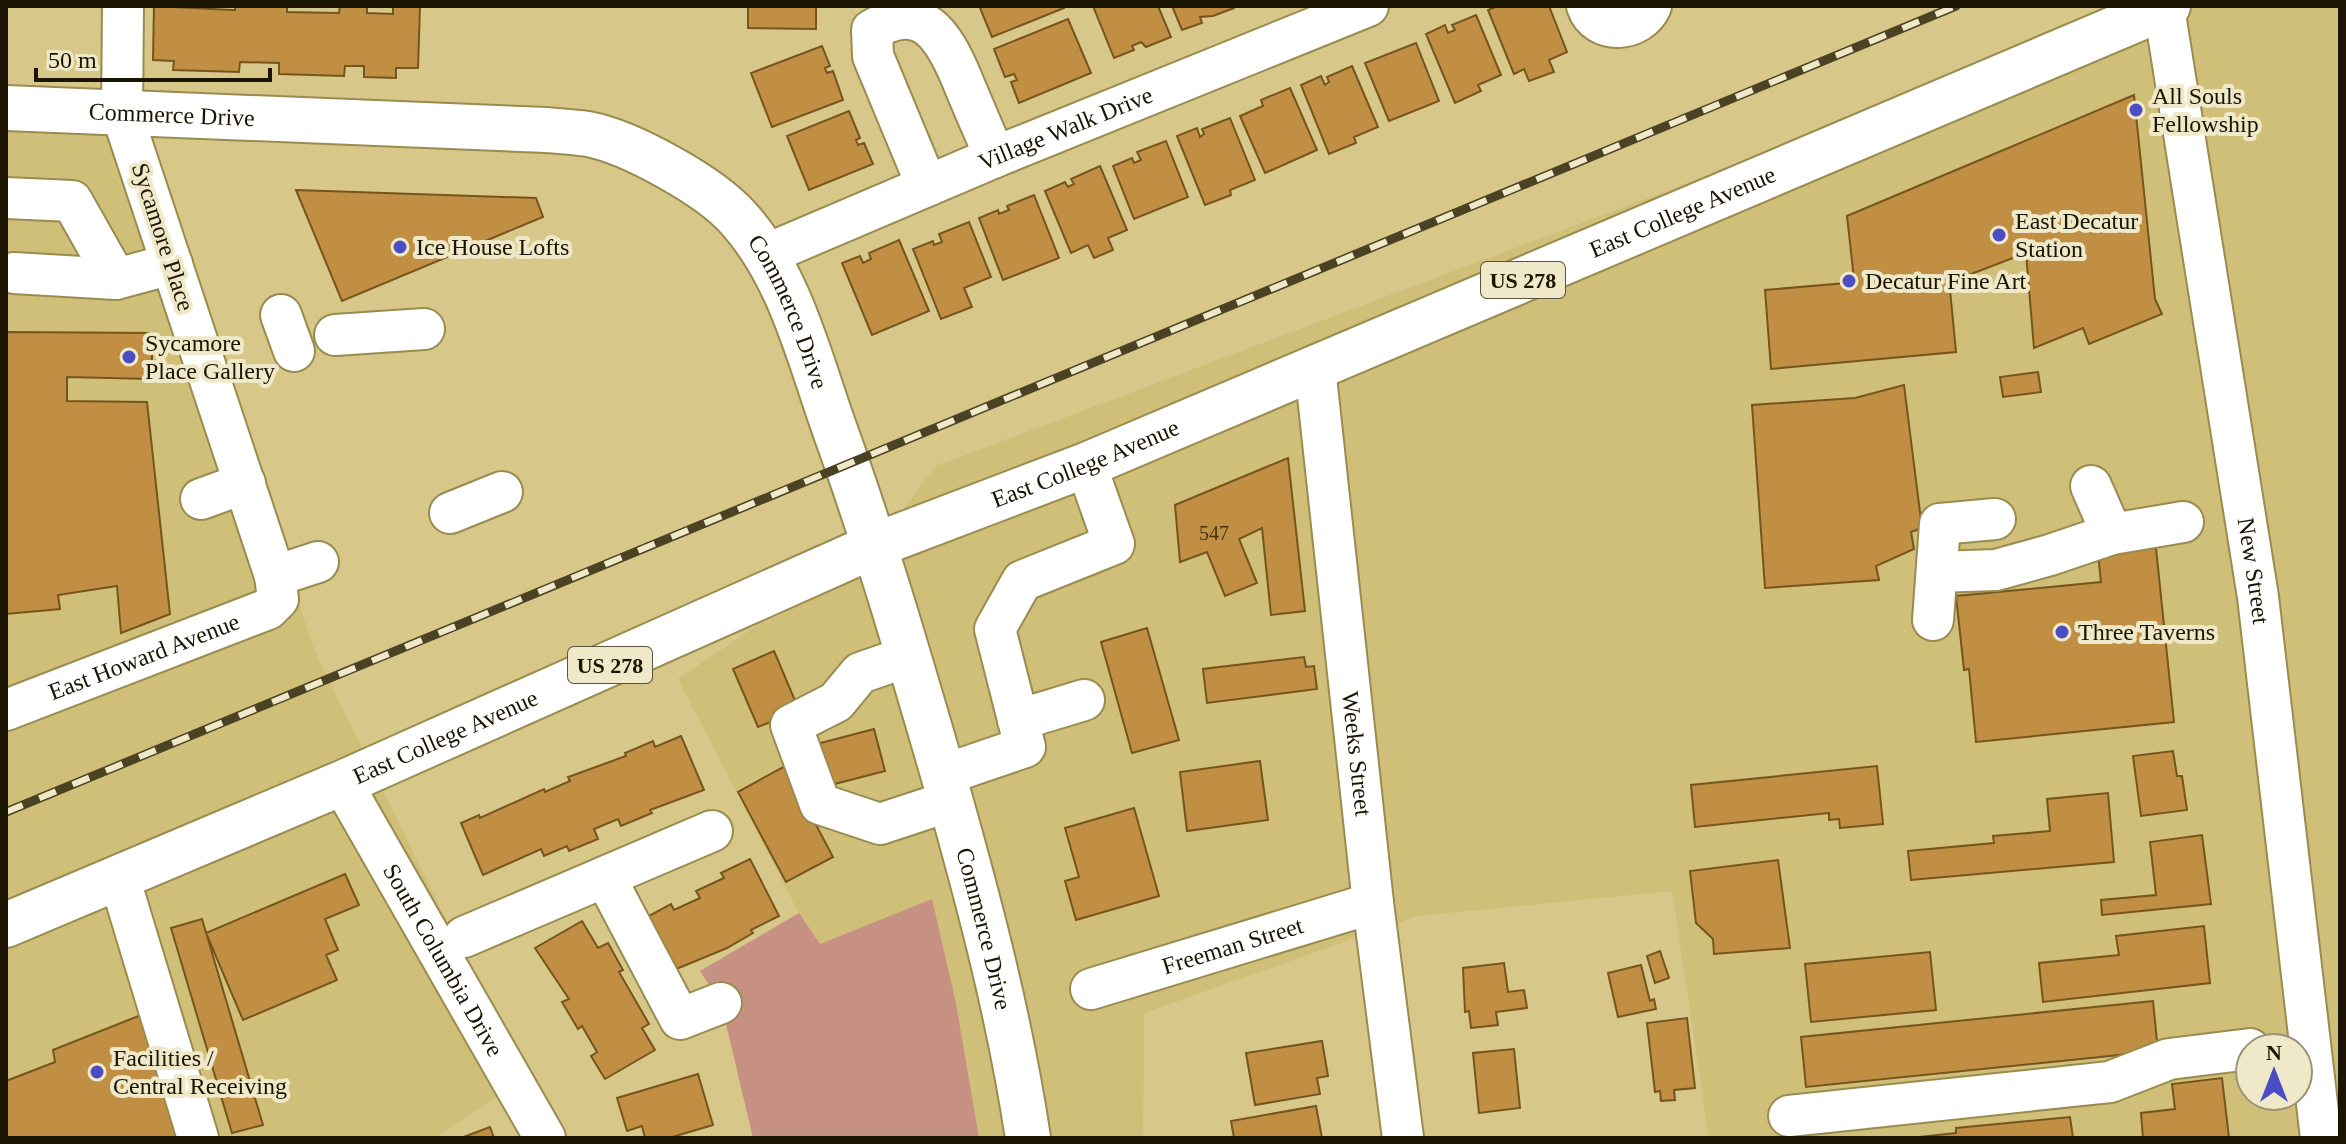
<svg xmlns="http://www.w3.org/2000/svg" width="2346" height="1144" font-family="'Times New Roman',serif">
<rect width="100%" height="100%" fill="#d7c788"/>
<path fill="#d0bf78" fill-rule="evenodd" d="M2114 6H2340V1138H1709L1672 891 1417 916 1144 1013 1143 1138H979L956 1003 932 900 820 944 799 913 678 679 876 545 936 466 1709 175ZM2250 1048H2298V1096H2250Z
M6 108 122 114 157 176 315 652 524 1079 434 1138H6Z"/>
<path fill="#c69182" d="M932 899 956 1003 979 1138H753L721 1003 700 971 799 913 820 944Z"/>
<path fill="#c08f43" stroke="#76541d" stroke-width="2" d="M154 6 232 10H235V6H287V12L339 13 340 6H367V13L393 14V6H420L418 68H396V78L364 77V66H345L344 76 279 74V63L240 62 239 72 173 70 174 61 153 60Z
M748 6H816V29L748 28Z
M985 6H1063L1064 8 992 37 980 8Z
M1093 6H1158L1171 37 1146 47 1141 42 1132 46 1134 50 1114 58Z
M1172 6H1234V8L1213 16 1200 17 1202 23 1182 30Z
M1498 6H1549L1567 52 1549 60 1554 72 1529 81 1524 69 1514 74 1488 10Z
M1476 15 1501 75 1478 85 1481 91 1455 103 1426 34 1445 25 1448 33 1455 30 1452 25Z
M1068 19 1091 73 1019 103 1011 82 1017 80 1014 74 1005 77 994 49Z
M1416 43 1439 101 1389 121 1365 63Z
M822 46 830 66 825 68 827 73 833 71 843 100 772 127 751 73Z
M1352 66 1378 127 1354 137 1356 143 1329 154 1301 85 1321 76 1325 85 1329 82 1327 77Z
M1290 88 1317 150 1265 173 1240 116 1263 106 1261 100Z
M2134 95 2155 299 2162 314 2089 344 2083 328 2034 348 2026 253 1966 276 1949 279 1956 352 1771 369 1765 290 1846 283 1854 279 1847 216Z
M849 111 860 138 856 140 858 145 864 143 873 164 809 190 787 136Z
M1230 118 1255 180 1230 190 1231 195 1205 205 1177 136 1197 128 1200 137 1204 134 1202 129Z
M1166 141 1188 197 1134 219 1113 166 1132 158 1134 163 1141 160 1137 152Z
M1100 166 1127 230 1108 238 1113 250 1094 258 1088 245 1071 253 1045 191 1065 182 1068 187 1074 184 1071 179Z
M296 190 536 198 543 217 478 244 481 250 467 256 464 250 342 301Z
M1034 195 1059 258 1003 280 979 218 998 210 999 214 1009 210 1007 206Z
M969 222 991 277 964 288 972 307 941 319 913 249 933 241 934 245 942 242 939 234Z
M899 240 929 311 872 335 842 263 860 256 863 263 871 259 869 253Z
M6 332 153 333 151 379 67 377V401L147 402 170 614 121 633 117 586 58 595 60 609 6 614Z
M2038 372 2041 392 2003 397 2000 377Z
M1904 385 1922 528 1911 532 1914 549 1876 566 1879 580 1765 588 1752 405 1855 398Z
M1288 458 1305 611 1271 615 1262 528 1239 539 1257 583 1225 596 1207 552 1180 562 1175 505Z
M2156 548 2174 722 1976 742 1969 669 1964 670 1956 596 2101 582 2098 554Z
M1147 628 1179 740 1132 753 1101 642Z
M774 651 799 710 758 727 733 669Z
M1304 657 1306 667 1314 666 1317 689 1207 703 1203 669Z
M874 729 885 771 823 787 813 745Z
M681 736 704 790 650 810 652 813 621 826 618 819 594 829 598 839 569 851 567 846 544 856 541 849 483 875 461 823 479 815 480 818 544 789 545 792 570 781 568 777 626 756 625 753 653 741 655 747Z
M2173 751 2177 776H2182L2187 810 2141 816 2133 756Z
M1260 761 1268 820 1187 831 1180 772Z
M785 766 833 857 786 882 738 792Z
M1877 766 1883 824 1840 828 1839 819 1829 820V813L1695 827 1691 785Z
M2108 793 2114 862 1911 880 1908 851 1994 843 1993 836 2050 831 2047 799Z
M1134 808 1159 896 1076 920 1065 881 1079 877 1065 828Z
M2202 835 2211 904 2102 915 2101 900 2156 895 2150 842Z
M750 859 779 916 751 930 753 933 727 948 674 970 647 917 671 904 674 910 700 898 696 891 724 878 721 873Z
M1778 860 1790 948 1714 954 1713 939 1696 923 1690 871Z
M345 874 359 905 325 919 338 950 326 955 337 980 243 1020 206 933Z
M202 919 263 1125 232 1133 171 928Z
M582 921 598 948 608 943 623 970 619 972 649 1024 642 1028 655 1050 605 1079 591 1056 597 1052 582 1026 578 1029 562 1002 569 999 535 948Z
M2204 926 2210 983 2043 1002 2039 963 2119 955 2116 936Z
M1660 951 1669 978 1655 983 1647 956Z
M1930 952 1936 1010 1811 1022 1805 964Z
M1504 963 1508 992 1524 990 1527 1008 1496 1012 1498 1025 1471 1028 1469 1011 1465 1012 1463 968Z
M1641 965 1650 1001 1654 999 1656 1009 1618 1017 1608 973Z
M2153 1001 2158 1051 1806 1087 1801 1037Z
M146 1013 184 1138H6V1081L55 1062 53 1050Z
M1687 1018 1695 1088 1674 1090 1675 1100 1661 1101 1660 1091 1655 1092 1647 1023Z
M1322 1041 1328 1076 1317 1078 1320 1094 1255 1105 1246 1053Z
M1514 1049 1520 1108 1479 1113 1473 1053Z
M698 1074 713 1125 669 1138H645L642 1126 627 1131 617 1098Z
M2222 1078 2229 1138H2143L2141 1113 2175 1109 2172 1084Z
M1316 1106 1322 1138H1234L1231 1121Z
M2070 1117 2073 1138H1910L1956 1133V1128Z
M490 1127 494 1138H461Z"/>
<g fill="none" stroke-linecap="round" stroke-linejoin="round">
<g stroke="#9a8b4e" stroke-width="44">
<g id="minor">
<path d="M1587 6C1597 36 1640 32 1651 6"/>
<path id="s1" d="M2164 8 2258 597 2321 1138"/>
<path d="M927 186 873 56 872 30C922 0 943 35 961 77 972 104 984 131 995 157"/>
<path d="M6 198 72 201 116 279"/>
<path id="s2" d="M765 255 995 157 1368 6"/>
<path d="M14 273 116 279 172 264"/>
<path d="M281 315 294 351"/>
<path d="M335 335 424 329"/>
<path id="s3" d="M1315 368 1373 903 1403 1138"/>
<path d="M2091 486 2112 534"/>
<path d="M201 499 245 483"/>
<path d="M450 513 502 492"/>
<path d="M1937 572 1996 570 2050 555 2112 534 2183 522"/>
<path d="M275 576 318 562"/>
<path d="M1933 620 1940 524 1995 519"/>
<path d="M909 656 860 673 836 702 791 725 820 804 880 824 950 801"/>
<path id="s4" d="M6 710 268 609 278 599 275 576 122 114 123 6"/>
<path d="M1018 720 1084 700"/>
<path d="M943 775 1025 747 995 629 1022 581 1114 544 1086 465"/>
<path id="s5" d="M342 783 545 1138"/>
<path d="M119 877 198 1138"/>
<path d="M605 877 680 1019 721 1003"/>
<path d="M464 937 712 831"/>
<path id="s6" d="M1091 989 1373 903"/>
<path d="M1789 1116 2110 1082 2169 1059 2250 1049"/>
</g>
</g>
<g stroke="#9a8b4e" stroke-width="48">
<g id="major">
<path id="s7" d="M6 108 546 130C559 131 574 132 588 134 630 142 710 186 739 219 791 277 810 361 836 433 876 544 908 654 941 767 976 890 1009 1012 1028 1138"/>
<path id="s8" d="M6 925 342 783 876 545 1086 465 2168 6"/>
</g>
</g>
<use href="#minor" stroke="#fff" stroke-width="40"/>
<use href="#major" stroke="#fff" stroke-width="44"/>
<g stroke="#4b4223" stroke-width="9">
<path id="rail" d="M6 812 1956 6"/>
</g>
<use href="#rail" stroke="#efe8c9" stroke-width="6" stroke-dasharray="18" stroke-linecap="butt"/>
</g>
<g fill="#4a4dc3" stroke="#efe8c9" stroke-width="3">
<circle cx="2136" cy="110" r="8"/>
<circle cx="1999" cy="235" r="8"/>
<circle cx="400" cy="247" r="8"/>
<circle cx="1849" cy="281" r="8"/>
<circle cx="129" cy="357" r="8"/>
<circle cx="2062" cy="632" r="8"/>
<circle cx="97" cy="1072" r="8"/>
</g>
<g text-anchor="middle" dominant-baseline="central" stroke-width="8" stroke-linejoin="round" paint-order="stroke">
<g font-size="20" fill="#431">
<text x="1214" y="533">547</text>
</g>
<g fill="#efe8c9" stroke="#5a543c" stroke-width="2">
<rect x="1481" y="262" width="84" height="36" rx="6"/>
<rect x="568" y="647" width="84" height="36" rx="6"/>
</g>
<g font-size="22" font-weight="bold" fill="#1a1400">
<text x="1523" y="280">US 278</text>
<text x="610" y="665">US 278</text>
</g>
<g font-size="24" fill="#1a1400" stroke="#efe8c9" text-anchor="start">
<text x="2152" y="96">All Souls<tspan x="2152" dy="28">Fellowship</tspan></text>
<text x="2015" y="221">East Decatur<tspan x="2015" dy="28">Station</tspan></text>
<text x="416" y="247">Ice House Lofts</text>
<text x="1865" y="281">Decatur Fine Art</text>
<text x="145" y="343">Sycamore<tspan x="145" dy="28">Place Gallery</tspan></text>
<text x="2078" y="632">Three Taverns</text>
<text x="113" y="1058">Facilities /<tspan x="113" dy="28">Central Receiving</tspan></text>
</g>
<g font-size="24" fill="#1a1400" stroke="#efe8c9">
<text stroke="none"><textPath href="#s7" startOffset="166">Commerce Drive</textPath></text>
<text stroke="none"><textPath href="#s2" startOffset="326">Village Walk Drive</textPath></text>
<text stroke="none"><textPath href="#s8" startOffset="1822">East College Avenue</textPath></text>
<text transform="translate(163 237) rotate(72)">Sycamore Place</text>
<text stroke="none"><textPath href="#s7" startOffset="864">Commerce Drive</textPath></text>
<text stroke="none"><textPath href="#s8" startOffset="1174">East College Avenue</textPath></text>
<text stroke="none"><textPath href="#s1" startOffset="570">New Street</textPath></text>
<text stroke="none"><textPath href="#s4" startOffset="148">East Howard Avenue</textPath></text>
<text stroke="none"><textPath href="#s8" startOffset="478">East College Avenue</textPath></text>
<text stroke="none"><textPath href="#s3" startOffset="388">Weeks Street</textPath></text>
<text stroke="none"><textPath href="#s7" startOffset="1512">Commerce Drive</textPath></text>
<text stroke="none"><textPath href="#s6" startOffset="148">Freeman Street</textPath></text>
<text stroke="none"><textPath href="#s5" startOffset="204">South Columbia Drive</textPath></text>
</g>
</g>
<rect width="2346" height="1144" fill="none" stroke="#1a1400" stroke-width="16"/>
<g transform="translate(2274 1072)"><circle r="38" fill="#efe8c9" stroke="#9a9379" stroke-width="2"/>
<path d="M0-6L14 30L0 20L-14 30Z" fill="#4a4dc3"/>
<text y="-12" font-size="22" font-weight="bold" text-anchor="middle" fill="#1a1400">N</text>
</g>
<path d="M36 68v12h234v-12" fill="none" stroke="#1a1400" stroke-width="4"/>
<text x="48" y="68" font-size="24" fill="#1a1400" stroke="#efe8c9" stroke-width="6" paint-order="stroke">50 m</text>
</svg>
